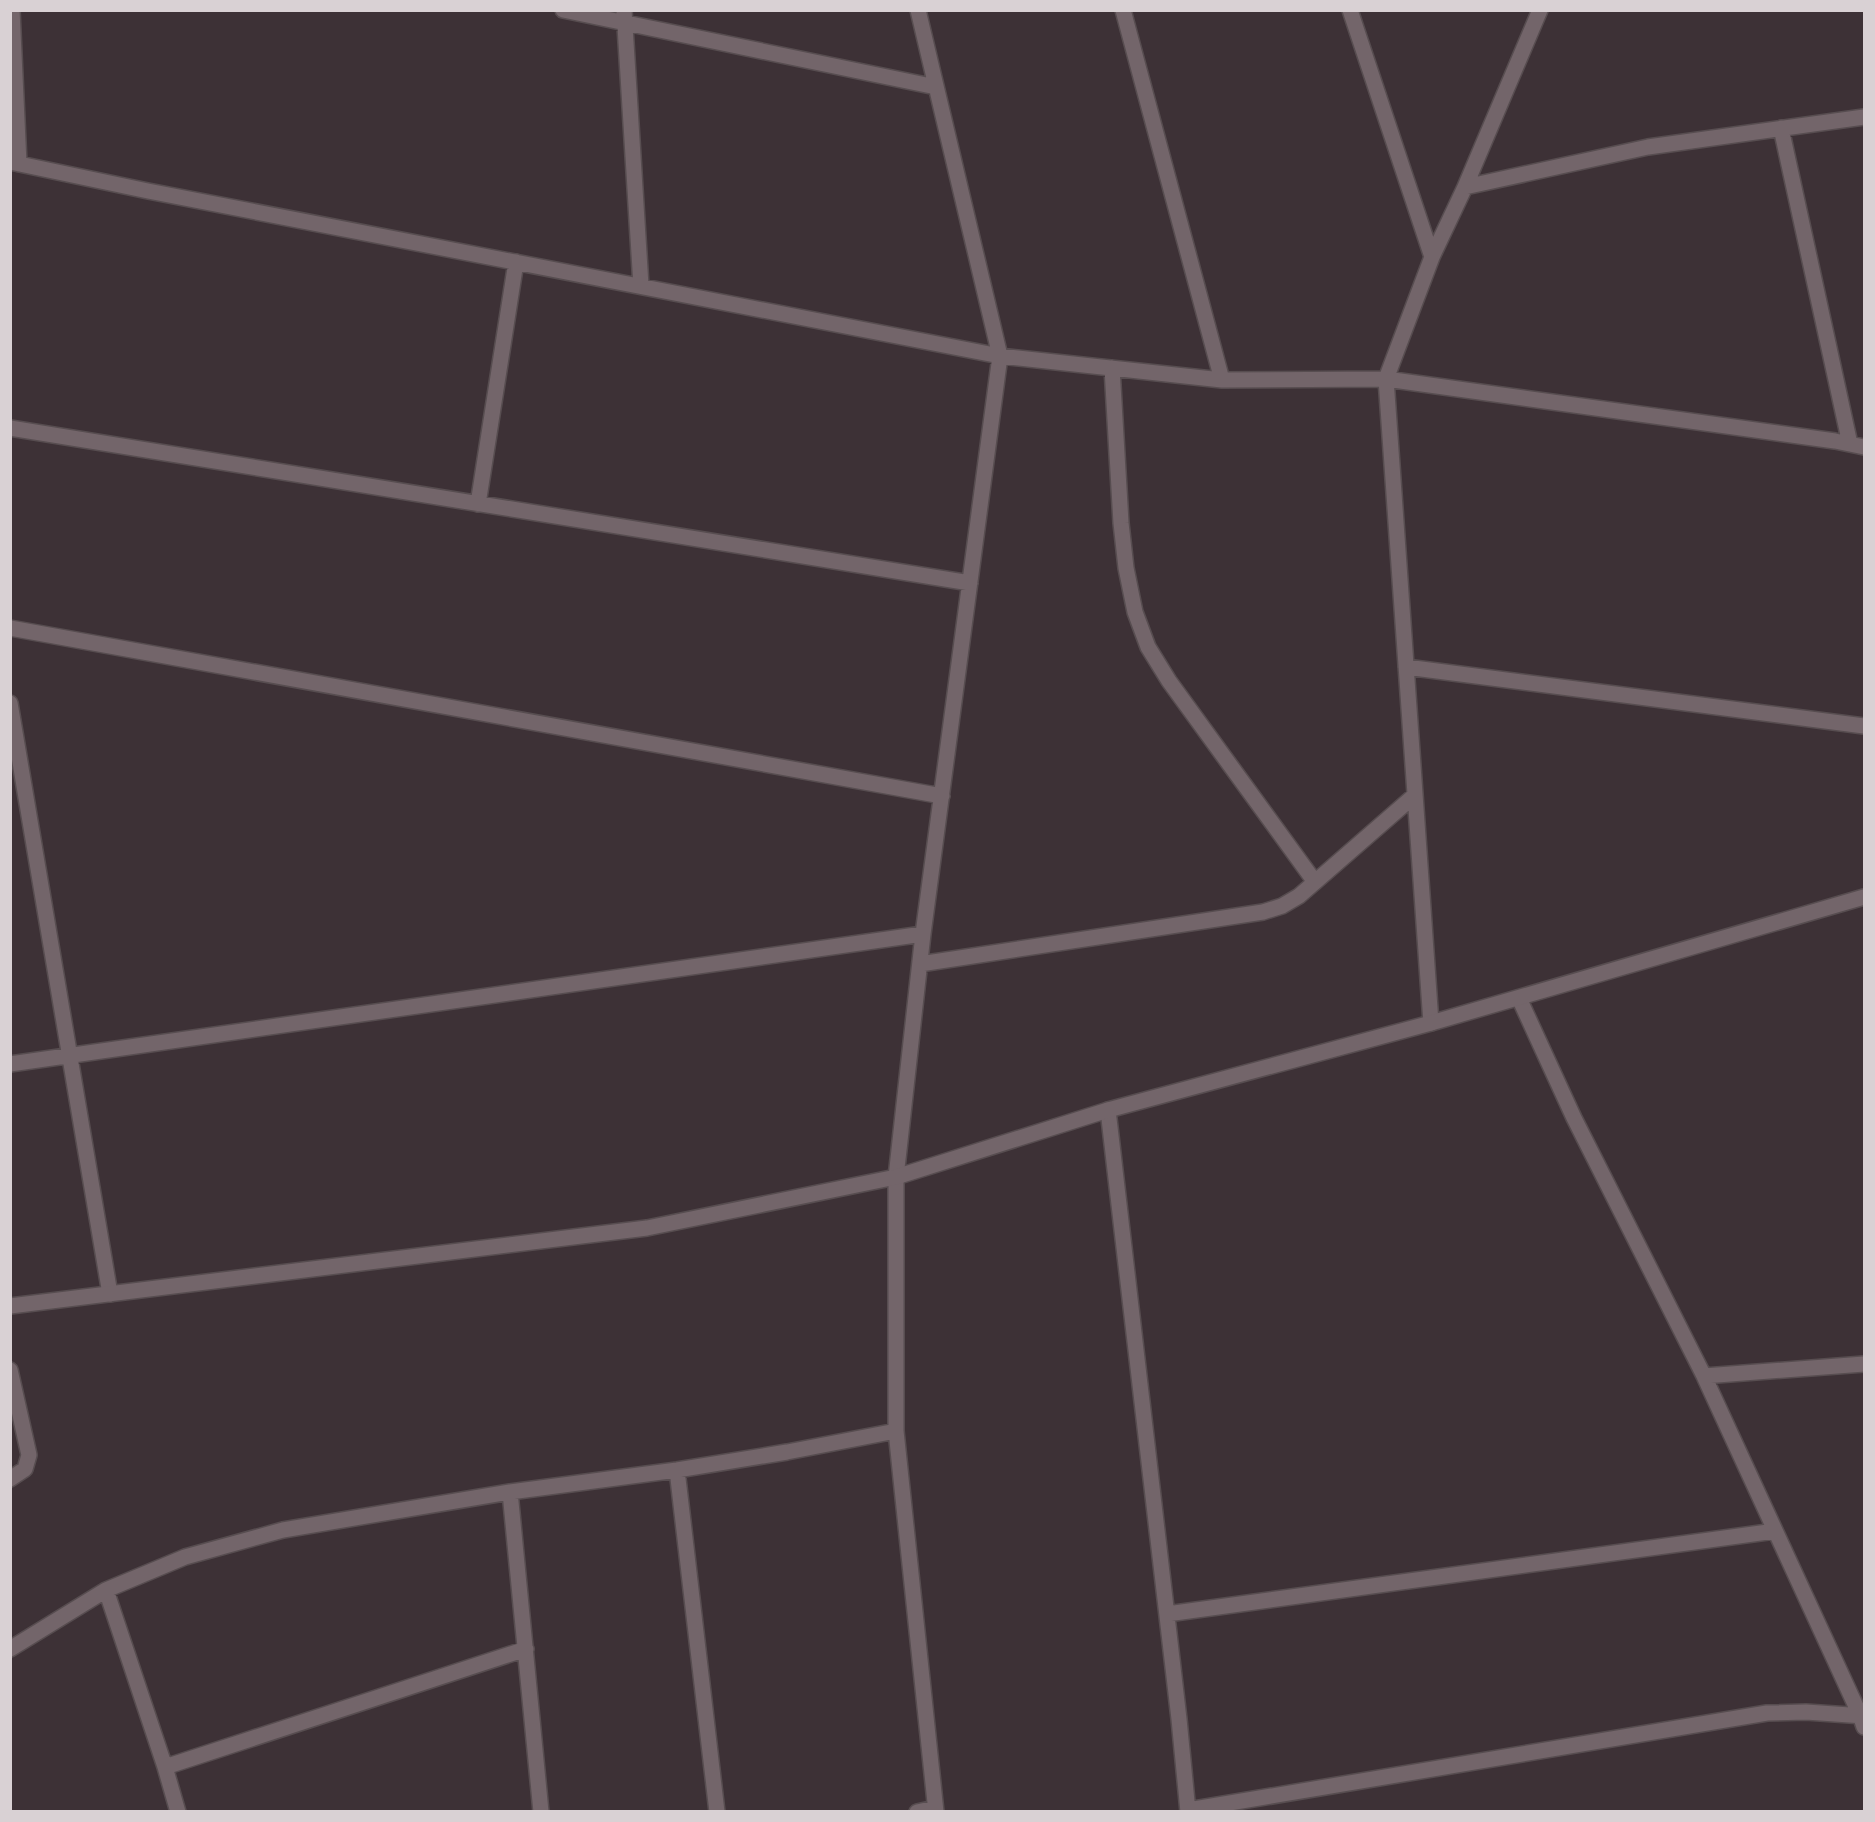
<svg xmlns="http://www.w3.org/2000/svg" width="1875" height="1822" font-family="'Noto Serif',serif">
<rect width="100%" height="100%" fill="#3d3136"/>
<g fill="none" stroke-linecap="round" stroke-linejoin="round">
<g stroke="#574d50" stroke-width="18">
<path id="minor" d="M12 10 19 164
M563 10 936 87
M624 10 641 286
M918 10 1000 356 923 934 896 1177V1431L936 1812
M1123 10 1222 380
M1350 10 1432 257
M1864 117 1648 147 1465 187 1432 257 1386 379 1835 441 1864 447
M1781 128 1850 444
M10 162 148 191 1000 356 1222 380 1386 379 1431 1023
M1465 187 1540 10
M1112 368 1121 523 1126 568 1135 612 1148 647 1169 681 1315 882
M10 428 970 583
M478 504 516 262
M10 628 942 796
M1406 667 1864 726
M10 703 110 1294
M920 964 1263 912 1282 906 1299 896 1415 795
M1519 998 1574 1118 1704 1376 1860 1715 1864 1727
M10 1064 923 934
M1108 1110 1179 1719 1188 1812
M10 1370 29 1455 25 1469 10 1479
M1704 1376 1864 1364
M677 1470 717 1812
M510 1492 541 1812
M106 1590 165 1767 178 1812
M1167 1614 1775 1531
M10 1649 106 1590 185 1557 283 1530 510 1492 677 1470 787 1452 896 1431
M165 1767 526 1649
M1188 1810 1767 1713 1806 1712 1864 1716
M917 1812 935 1808"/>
</g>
<g stroke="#574d50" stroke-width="18">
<path id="tertiary" d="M10 1306 647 1228 896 1177 1108 1110 1431 1023 1864 897"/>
</g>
<use href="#minor" stroke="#73656a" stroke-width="15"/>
<use href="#tertiary" stroke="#73656a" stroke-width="15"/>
</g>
<rect width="1875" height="1822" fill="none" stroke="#d9d1d4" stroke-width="24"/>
</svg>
